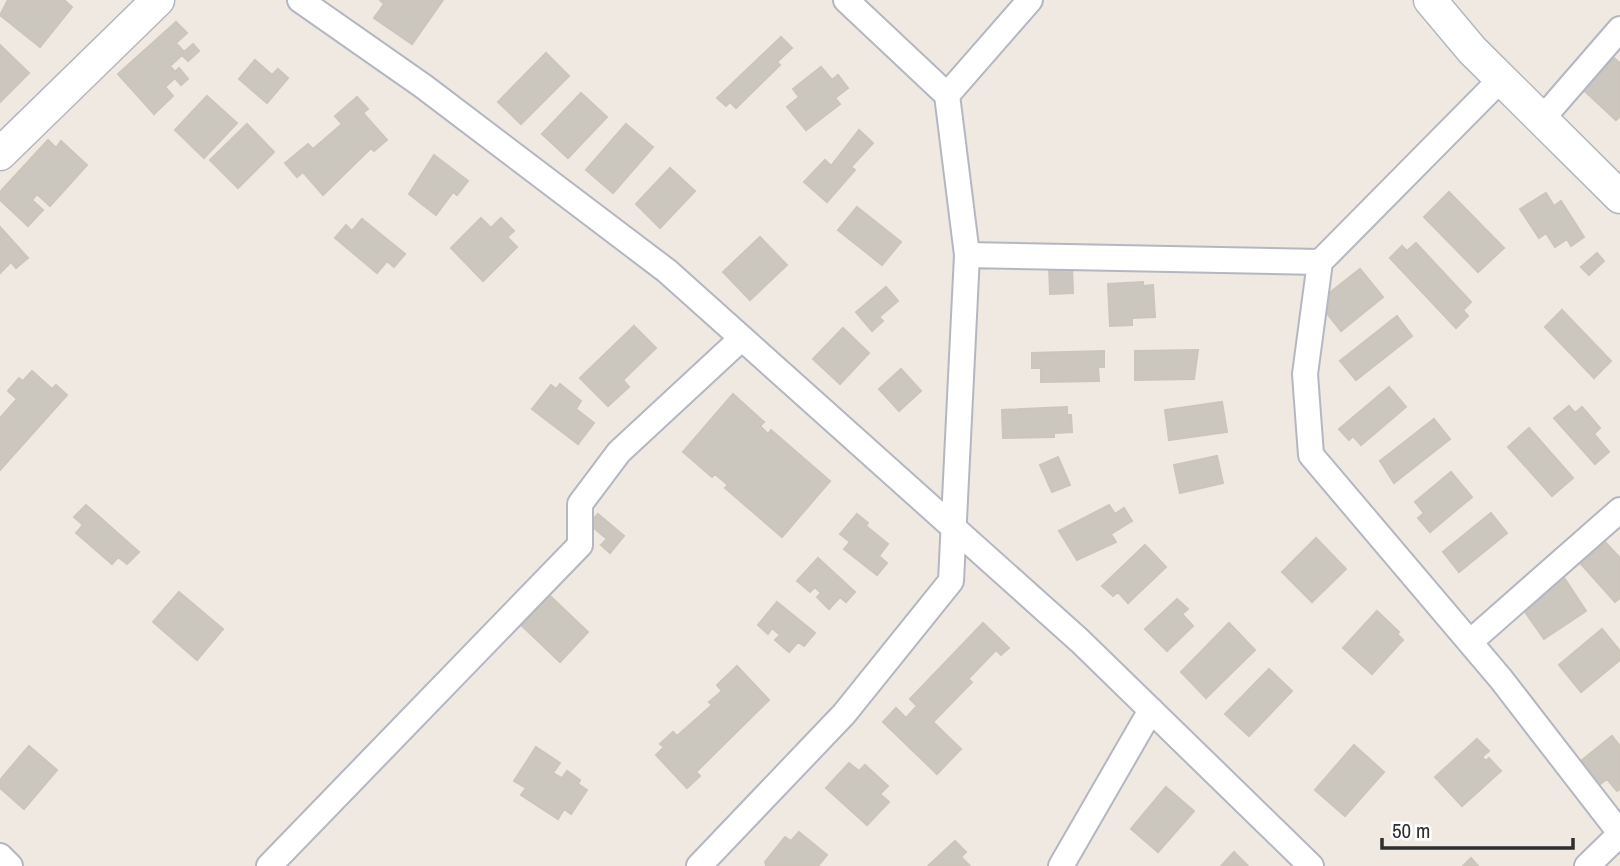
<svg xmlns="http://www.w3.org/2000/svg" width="1620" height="866" font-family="'Archivo Narrow',sans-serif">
<rect width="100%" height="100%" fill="#efe9e1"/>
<path fill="#cbc7bf" stroke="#cbc5ba" stroke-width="2" d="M8 0H64L72 7 40 47 0 15Z
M380 0H443L412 44 374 18 384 4Z
M176 22 187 33 176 43 184 52 193 44 199 51 188 61 182 55 170 66 175 72 179 68 188 79 181 85 175 78 165 87 173 96 154 114 118 74Z
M781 37 792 48 777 62 780 65 736 108 730 102 726 106 717 98Z
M0 45 29 73 0 102Z
M546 53 569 76 521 124 498 102Z
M1614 58 1620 63V116L1616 120 1578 85 1597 63 1604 70Z
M255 60 272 75 278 69 288 78 267 103 239 79Z
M821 67 832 80 838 75 848 88 835 98 840 104 806 130 787 107 799 97 793 89Z
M581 93 607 117 568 158 542 134Z
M207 96 237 123 204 158 175 130Z
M357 97 368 109 363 113 387 140 374 151 371 148 323 195 303 172 297 177 285 163 308 144 313 149 342 124 335 116Z
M247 124 274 152 238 188 210 160Z
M626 124 653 147 613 193 586 170Z
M859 130 873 143 851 167 855 170 827 202 804 182 825 160 831 166Z
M48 140 56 148 61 141 87 165 50 206 37 194 32 200 43 210 28 226 0 200V192Z
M434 155 468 181 457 195 453 192 436 215 409 194Z
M670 168 695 191 660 228 636 204Z
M1449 192 1504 248 1478 272 1424 217Z
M1546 193 1554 206 1561 201 1584 237 1571 246 1567 239 1555 247 1546 233 1539 238 1520 209Z
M857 207 901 242 882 265 838 230Z
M481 218 491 228 501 218 514 231 507 237 517 247 483 281 451 248Z
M362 219 405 254 394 267 387 261 377 273 335 238 346 225 352 231Z
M0 227 28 258 16 268 11 262 0 273Z
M760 237 787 265 750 300 723 272Z
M1416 243 1471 302 1463 310 1468 316 1456 328 1390 258 1402 246 1407 251Z
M1597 253 1604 261 1589 275 1581 267Z
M1072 265 1073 293 1050 294 1049 266Z
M1360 269 1383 297 1341 331 1318 302Z
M1143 282V286L1153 285 1155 317 1132 318V325L1110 326 1108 284Z
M886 287 898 301 879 317 883 321 872 331 856 312Z
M1562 310 1611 361 1594 378 1545 327Z
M1397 316 1412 336 1356 380 1340 361Z
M634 326 656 348 623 380 629 387 608 406 580 378Z
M843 328 869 353 840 384 813 359Z
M1198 350 1194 379 1135 380V351Z
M1104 351V367H1098L1099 381 1041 382V368H1032V353Z
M901 369 921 391 899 411 879 389Z
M32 371 52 389 56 385 67 395 0 470V418L17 399 8 391 19 378 23 381Z
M560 384 581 401 576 409 594 423 578 444 532 409 551 385 556 389Z
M1389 387 1406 407 1361 445 1353 436 1349 440 1339 429Z
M733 394 764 422 760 426 768 434 771 430 830 481 782 537 725 488 728 485 715 474 712 477 683 452Z
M1222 402 1227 432 1169 440 1165 410Z
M1569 406 1575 413 1582 407 1600 428 1594 434 1609 452 1595 464 1554 418Z
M1067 407V415H1071L1072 432 1054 433V437L1003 438 1002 410Z
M1434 419 1450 439 1394 483 1380 461Z
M1529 428 1573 478 1552 496 1508 447Z
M1217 456 1223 483 1180 493 1174 465Z
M1058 457 1070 485 1052 492 1040 465Z
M1451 472 1472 497 1430 532 1418 518 1424 513 1415 502Z
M86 505 139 552 127 564 118 557 112 564 76 533 83 525 74 517Z
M1109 505 1115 514 1124 508 1132 521 1111 534 1116 542 1077 560 1059 531Z
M1491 513 1507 533 1459 572 1443 552Z
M598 514 624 536 610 553 601 545 607 539 589 524Z
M857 514 868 523 866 526 888 544 879 556 887 563 877 575 844 549 850 542 840 534Z
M1316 538 1346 569 1312 602 1282 572Z
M1605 542 1620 558V598L1615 602 1581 564Z
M1145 545 1166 567 1128 603 1118 592 1113 596 1102 586Z
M818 558 855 592 846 602 840 597 829 609 817 597 821 593 815 587 810 592 797 581Z
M1561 573 1586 611 1544 639 1523 609 1539 599 1533 591Z
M179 592 223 629 197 660 153 622Z
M547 593 588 632 560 662 519 623Z
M1177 599 1188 609 1182 614 1193 626 1167 651 1145 629Z
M777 602 815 633 804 646 798 642 789 652 775 640 780 635 772 628 768 634 758 625Z
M1377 611 1399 632 1397 634 1403 640 1372 674 1343 648Z
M983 623 1009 648 1001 655 996 650 968 679 972 682 933 722 961 749 937 774 883 722 896 708 906 718 917 706 910 699Z
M1229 623 1255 650 1206 698 1181 672Z
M1602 629 1620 651V660L1581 692 1559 665Z
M737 666 769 700 696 772 700 776 687 788 656 755 664 747 660 744 673 732 677 736 712 705 709 702 722 691 717 685Z
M1269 669 1292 691 1249 736 1225 714Z
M1612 736 1620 746V789L1617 791 1607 779 1595 788 1576 765Z
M1477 739 1489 751 1482 757 1486 761 1489 758 1501 771 1462 806 1435 777Z
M1354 745 1384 772 1345 816 1315 790Z
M29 746 57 770 24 809 0 788V780Z
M536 747 560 763 553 773 562 778 567 771 580 780 578 784 587 790 571 814 564 809 558 819 521 795 526 788 514 781Z
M849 763 859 771 865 765 888 786 880 794 889 802 867 825 826 788Z
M1166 787 1194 811 1158 852 1131 829Z
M799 832 827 855 818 866H766L765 862 785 837 791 841Z
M955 841 966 852 961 857 970 866H928Z
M1234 852 1248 866H1221Z
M1471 858 1478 866H1463Z"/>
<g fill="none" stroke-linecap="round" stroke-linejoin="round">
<g stroke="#b4b7c1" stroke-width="28">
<path id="minor" d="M300 0 423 86 667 271 1080 641 1311 866
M1501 79 1320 262 1305 374 1311 455 1501 679 1620 833
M947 95 1030 0
M1542 119 1620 29
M967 255 1320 262
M1470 642 1620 510
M0 856 10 866
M269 866 580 545V504L619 452 742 338
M699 866 844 714 951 581 967 255 947 95 846 0
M1061 866 1151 710
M1587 866 1620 834"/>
</g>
<g stroke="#b4b7c1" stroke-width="35">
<path id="tertiary" d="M1430 0 1472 50 1620 197
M0 154 158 0"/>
</g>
<use href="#minor" stroke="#fff" stroke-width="24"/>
<use href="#tertiary" stroke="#fff" stroke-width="32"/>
</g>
<path d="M1382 838v10h191v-10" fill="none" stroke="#2e2e2e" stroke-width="3.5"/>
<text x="1392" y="838" font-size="21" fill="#2e2e2e" stroke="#ffffff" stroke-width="5" paint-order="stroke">50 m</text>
</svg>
